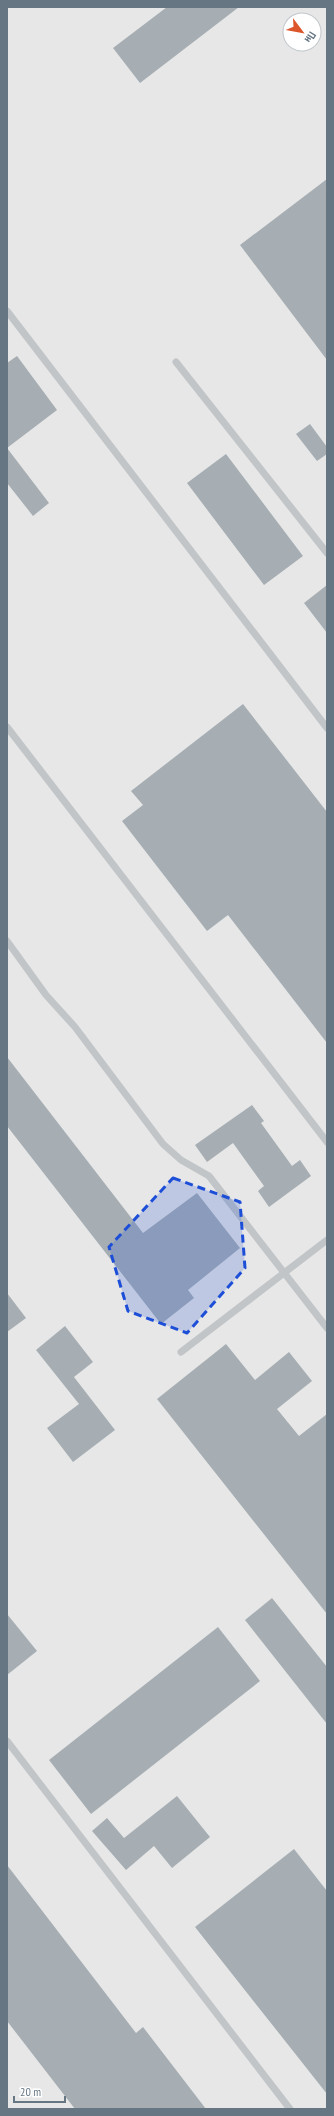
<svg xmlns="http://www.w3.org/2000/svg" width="334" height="2116" font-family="'PT Sans Narrow',sans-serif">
<rect width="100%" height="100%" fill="#f6f6f3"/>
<path fill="#e6e7e6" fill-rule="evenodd" d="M7 7H327V2109H7ZM290 20H314V44H290Z"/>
<path fill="#a6aeb4" d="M167 7H239L140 83 113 48Z
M327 179V360L240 245Z
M17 356 57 410 7 448V363Z
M310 424 327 447V454L317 461 296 434Z
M7 448 49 503 33 516 7 483Z
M226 454 303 556 264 585 187 483Z
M327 585V633L304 603Z
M243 704 327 812V1043L228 915 207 931 122 821 143 805 131 791Z
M7 1057 143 1233 197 1193 240 1248 188 1290 194 1298 161 1324 7 1126Z
M252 1105 264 1121 261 1123 292 1166 300 1160 311 1176 269 1207 258 1191 264 1186 233 1143 207 1162 195 1145Z
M7 1293 26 1318 7 1332Z
M65 1326 93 1362 74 1377 115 1430 73 1462 47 1428 79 1404 36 1350Z
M226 1344 255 1380 289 1352 312 1381 277 1409 299 1436 327 1414V1614L157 1399Z
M272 1598 327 1667V1724L245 1620Z
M7 1614 37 1651 7 1675Z
M218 1627 260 1681 91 1814 49 1760Z
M177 1796 210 1837 172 1868 154 1846 126 1870 92 1831 107 1818 124 1838Z
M294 1849 327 1891V2094L195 1927Z
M7 1865 136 2033 143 2027 206 2109H75L7 2021Z"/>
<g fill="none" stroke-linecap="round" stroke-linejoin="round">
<path stroke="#c1c5c8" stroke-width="7" d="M7 311 327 728
M176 362 327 553
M7 727 327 1142
M7 941 46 995 75 1027 163 1144 181 1160 209 1176 327 1328
M181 1352 327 1240
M7 1741 290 2109"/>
</g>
<path fill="#1d4ed8" fill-opacity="0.2" stroke="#1d4ed8" stroke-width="3" stroke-dasharray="8 5" stroke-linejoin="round" d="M173 1178 240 1202 245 1268 187 1333 128 1311 109 1247Z"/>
<rect width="334" height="2116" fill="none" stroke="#667683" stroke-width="16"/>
<g transform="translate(302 32) rotate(122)"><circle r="19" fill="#ffffff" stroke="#c2c8cd"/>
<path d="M0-3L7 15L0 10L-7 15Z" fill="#dd552b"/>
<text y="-6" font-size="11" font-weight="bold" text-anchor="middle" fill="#667683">Пн</text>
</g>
<path d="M14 2096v6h51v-6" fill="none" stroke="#667683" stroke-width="2"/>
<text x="20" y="2096" font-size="12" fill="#667683" stroke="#ffffff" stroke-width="3" paint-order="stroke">20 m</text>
</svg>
